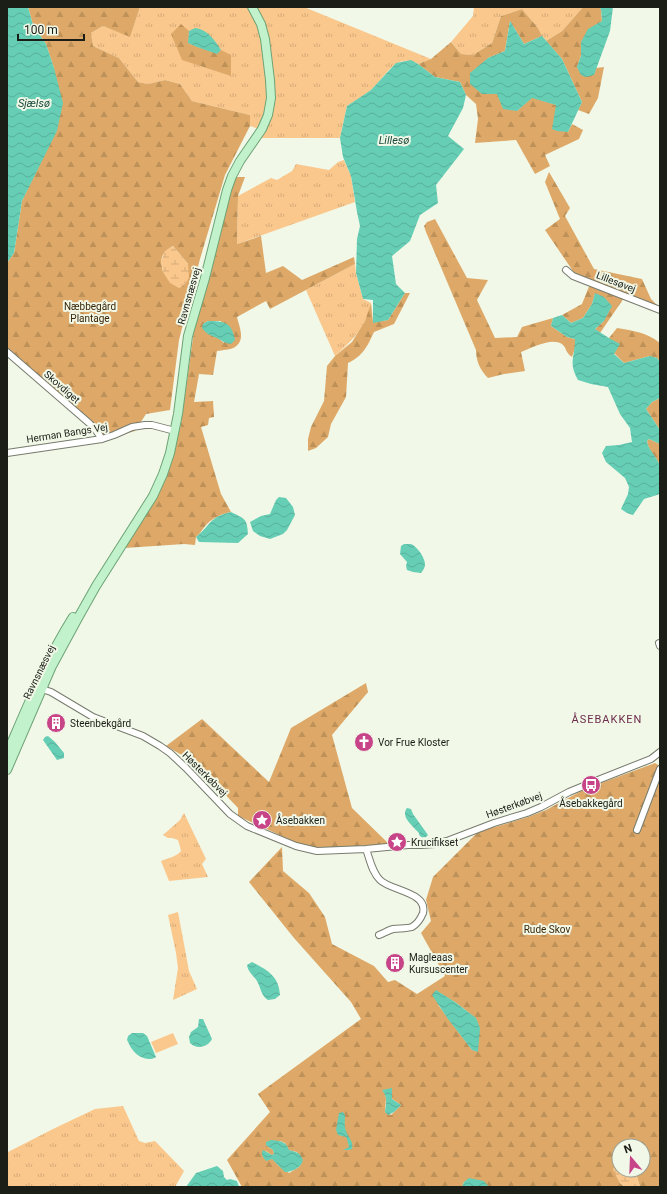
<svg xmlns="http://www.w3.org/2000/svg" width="667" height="1194" font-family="Roboto,sans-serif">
<defs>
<pattern id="grass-tufts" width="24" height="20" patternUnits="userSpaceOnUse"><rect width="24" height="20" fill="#fac88d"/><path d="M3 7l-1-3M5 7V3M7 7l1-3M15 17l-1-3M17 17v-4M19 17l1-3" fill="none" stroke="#d6ab79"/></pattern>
<pattern id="forest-firs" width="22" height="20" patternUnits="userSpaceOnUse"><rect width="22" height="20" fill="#dea968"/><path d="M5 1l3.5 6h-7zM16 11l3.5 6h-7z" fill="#be9159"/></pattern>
<pattern id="wetland-marsh" width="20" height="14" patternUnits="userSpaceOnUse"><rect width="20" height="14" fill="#fac88d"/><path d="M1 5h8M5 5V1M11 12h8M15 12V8" fill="none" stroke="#d6ab79"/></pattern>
<pattern id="water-waves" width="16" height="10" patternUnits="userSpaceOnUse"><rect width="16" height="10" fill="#66ceb5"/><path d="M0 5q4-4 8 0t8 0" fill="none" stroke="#58b09b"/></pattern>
</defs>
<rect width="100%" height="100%" fill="#f1f8e7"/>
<path fill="url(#grass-tufts)" d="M140 7H248L259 27 263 40 268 98 265 113 259 129 250 126V115L192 101 180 84 165 80 148 84 138 82 119 58 93 46 91 33 103 26 130 36Z
M254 7H304L431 59 418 64C395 52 386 77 371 90 364 96 355 101 347 106L340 138H261L270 117 272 80Z
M474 7H583L562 31 546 41 542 36 538 28 522 9 501 16 492 43 473 55 461 54 451 42 473 16Z
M344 160 351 176 355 202 237 244 238 196 271 178 277 180 292 171 296 164 329 170 338 162Z
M355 264 356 273 363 299 371 303C366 327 353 340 335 356L306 290Z
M184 813 206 859 202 864 208 877 169 881 161 861C168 858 176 857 181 851L180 847 178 840 172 838H168L163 835 180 820Z
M178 912 189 971 197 989 173 1000 178 968 176 953 168 915Z
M123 1106 139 1141 145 1143 155 1141 184 1171 175 1187H7V1154L8 1152 53 1129 95 1109Z"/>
<path fill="url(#forest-firs)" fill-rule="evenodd" d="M28 7H140L130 37 103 26 91 33 93 46 119 58 138 82 148 84 165 80 180 84 192 101 250 115V126L225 175 200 259 179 340 170 410 146 414 135 431 103 440 92 423 7 349V263L14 253 22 201 36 172 54 68 46 44 33 25ZM173 246 188 264 163 272C160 259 160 254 173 246Z
M583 7H598L601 9 602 21 598 24 581 42V56L577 67 594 75 596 68 604 67 598 98 589 114 578 110 582 102 562 59 546 41 562 31Z
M522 9 538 28 542 36 524 44 510 21 505 51 488 58 482 94H497L517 111 532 97 556 105 568 132 572 124 583 130 579 139 545 155 550 166 535 174 516 140 475 143 478 119 476 104 466 95 460 82 435 77 418 64 431 59 451 42 461 54 473 55 492 43 501 16Z
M181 24 189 31 188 43 197 47 217 53 221 50 231 55V76L182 60 171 34Z
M549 172 570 208 565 216 594 269 642 279 651 299 659 307 575 274 545 230 560 219 545 182Z
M236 177H245L238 196 237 244 261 236 266 273 283 266 302 280 354 257 355 264 270 309 266 301 237 317C239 326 246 340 235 347 231 350 222 350 217 351L213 375 199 374 194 402 213 401 214 417 209 418 208 425 201 427 221 494 231 512C222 514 214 517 207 524 203 528 201 533 196 537L195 545 184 544 125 548 159 493 170 464 181 424 194 331 230 195ZM208 321H221L224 343 203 324Z
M435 219 467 278 488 280 477 300 495 338 517 337 522 327 553 318 551 326 567 337 575 339V348L572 357C565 352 567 349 563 345 554 336 531 348 521 352L525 371 504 374 488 378C480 370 476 361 476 350L426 232 424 226 427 222Z
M590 284 624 298 600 333 595 329 604 321 595 294 592 304 583 318 571 323 562 315 582 304Z
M405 293H410L394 324 374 332C367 347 363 356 348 363L346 397 331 424 328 437 316 448 308 451V439L311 427 324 401 327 366 335 356 352 342 365 321 371 303 373 322 388 320Z
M617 328C634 331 646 332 660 343V362L657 358 650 356 624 363 614 353 609 338Z
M660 398V430L646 409 652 402Z
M649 439 660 444V465C656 457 648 450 647 441Z
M366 683 368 692 332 735 352 808 389 844 310 849 238 816V808L194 762 166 746 202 719 269 782 291 728Z
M655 763 660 766V1187H640L635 1170H643V1146H640V1144L627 1140 625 1146H619V1159L616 1162 620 1183 625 1187H489C480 1178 475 1181 464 1182L462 1187H242L227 1160 270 1112 258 1094 361 1019 351 1002 294 938 249 882 282 847 283 871 309 893 325 917 332 944 374 966 388 982 395 980 417 994 445 976 421 933 431 921 426 900 433 877 478 832 528 817 546 810 585 789ZM435 991 455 1002 476 1018 478 1051 472 1050 439 1006ZM385 1094 401 1105 391 1115 385 1112 386 1098ZM280 1141 285 1143 288 1150 297 1152 302 1162 299 1167 289 1173 278 1165 265 1150 270 1154 272 1155 274 1154 273 1150 266 1145Z"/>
<path fill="url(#wetland-marsh)" d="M173 246 188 264 189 277 185 285 179 288 170 283 163 272 161 261 165 251Z
M619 1159V1170H635L640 1187C620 1187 622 1187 613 1170L616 1162Z"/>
<path fill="#fac88d" d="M173 1033 178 1044 156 1053 151 1042Z"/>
<path fill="url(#water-waves)" d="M7 7H28L33 25 46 44 54 68 63 103 57 131 22 201 14 253 7 263Z
M598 7H613L610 31 594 75 586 77 581 75 577 67 581 56V42L588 29 602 21 601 9Z
M510 21 524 44 542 36 562 59 582 102 568 132 557 131 552 129 556 105 532 98 517 111 503 109 497 94H482L470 84V73L488 58 505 51Z
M195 28C207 29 215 40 221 50L217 54 197 47 188 43 189 31Z
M411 60 418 64 435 77 460 82 466 95 463 108 448 136 464 149 436 185 438 203 420 215 410 241 392 256 396 284 405 293 388 320 373 323V300L363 299 356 273 357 239 360 226 357 212 351 176 343 157 340 138 347 106 371 90 396 63Z
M595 293 604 297 612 306 604 321 595 329 609 338 620 344 614 354 624 363 650 356 657 358 660 362V398L652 402 646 409 660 430V444L649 439 647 441C648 450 656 455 659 464 662 471 660 486 660 494L644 499 633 515 627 513 621 509 628 494 629 487 625 478 606 462 602 453 606 446 619 445 632 442 630 428 620 414 608 387 591 384 578 380C568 362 575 358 575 339L567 337 551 326 553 318 562 315 571 323 583 318 592 304Z
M208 321C224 321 232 322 235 340L231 344C225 343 224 342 219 339 211 335 208 336 202 328L203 324Z
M279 497 286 498 293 507 295 515 287 530 283 534 270 539 260 536 253 531 250 522 261 516 270 514 276 500Z
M231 512C245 519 247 518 248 534L238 543 199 542 196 537C211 525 209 517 231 512Z
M404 544C407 544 409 544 411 544 417 546 425 558 425 564 425 568 423 570 421 573L413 572 407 570 406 566 407 562 400 554 401 546Z
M48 736 55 742 64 753V758L57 760 43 740 45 737Z
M407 808 411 809 413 814 428 835 426 837C424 837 422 838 420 836 419 835 419 833 419 833 413 826 400 817 407 808Z
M252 962C267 970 279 976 280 995L275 999 268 1000C261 996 261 988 257 981 253 975 248 972 247 965Z
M436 990 455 1002 476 1018 480 1028 478 1052 472 1050 448 1019 432 995Z
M199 1019H203L212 1039C208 1047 197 1050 190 1043L189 1037 191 1032 198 1027Z
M132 1033H143L147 1036 156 1057C149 1062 137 1057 132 1049 130 1047 129 1043 127 1040L128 1036Z
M392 1088V1099L401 1105 394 1112 388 1115 385 1112C386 1104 388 1097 382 1090Z
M343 1112 345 1115C345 1120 344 1126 346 1131 348 1138 354 1141 352 1149L349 1150H343L349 1147 347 1139 346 1137 338 1135 336 1130 339 1113Z
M271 1140C280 1141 286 1141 289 1150 292 1151 298 1152 300 1155 309 1164 292 1173 285 1172L272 1159 266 1161C263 1157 260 1154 263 1150L272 1155 274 1154 273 1150 266 1145V1142Z
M217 1166 223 1171 224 1177 227 1180 230 1179 237 1181 239 1187H186L196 1173Z
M469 1178 484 1181 489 1187H462L464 1182Z"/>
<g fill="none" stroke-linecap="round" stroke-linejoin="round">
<g stroke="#777c6e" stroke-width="8">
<path id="minor" d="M566 270 573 276 660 310
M7 352 89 423 95 429 102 439
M7 453 102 439 114 435 132 427 145 425H152L175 431
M659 643 660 646
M39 688 51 692 93 717 143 736 160 746 170 753 186 768 230 814 247 826 296 846 317 851 366 849 408 845H421L435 844 447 841 494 823 527 813 541 807 569 792 598 780 651 759 660 752
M637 830 660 769
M366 849C370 860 372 872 380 880 391 891 428 892 423 913 421 918 417 924 412 927 406 929 399 928 393 929 389 930 384 933 379 935"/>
</g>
<g stroke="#6da276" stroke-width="10">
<path id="major" d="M7 753C27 707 46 660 73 617
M7 770 52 666 78 618 96 586 153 496 163 474 170 453 178 414 188 336 205 278 227 190 232 176 240 161 262 129 268 115 271 98 270 80 265 39 261 24 252 7"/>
</g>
<use href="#minor" stroke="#fff" stroke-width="6"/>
<use href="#major" stroke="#c2f2cb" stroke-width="8"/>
</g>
<defs>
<g id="building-disc" transform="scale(1)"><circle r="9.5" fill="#c84489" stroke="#f1f8e7"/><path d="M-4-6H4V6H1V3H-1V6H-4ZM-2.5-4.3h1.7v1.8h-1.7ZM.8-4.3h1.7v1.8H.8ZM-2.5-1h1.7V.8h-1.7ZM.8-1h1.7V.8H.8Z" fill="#fff"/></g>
<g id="church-disc" transform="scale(1)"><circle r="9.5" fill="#c84489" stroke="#f1f8e7"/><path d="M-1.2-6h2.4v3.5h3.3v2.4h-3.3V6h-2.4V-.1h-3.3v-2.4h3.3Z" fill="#fff"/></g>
<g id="bus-disc" transform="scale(1)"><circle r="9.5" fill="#c84489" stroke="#f1f8e7"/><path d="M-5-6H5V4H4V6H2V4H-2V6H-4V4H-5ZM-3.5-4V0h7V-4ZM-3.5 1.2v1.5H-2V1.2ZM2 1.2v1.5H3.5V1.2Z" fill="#fff"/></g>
<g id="sight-disc" transform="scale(1)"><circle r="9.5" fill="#c84489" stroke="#f1f8e7"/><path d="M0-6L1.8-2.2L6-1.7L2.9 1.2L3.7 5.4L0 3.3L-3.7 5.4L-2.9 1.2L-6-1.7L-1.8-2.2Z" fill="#fff"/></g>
</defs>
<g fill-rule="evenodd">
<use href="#building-disc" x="56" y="723"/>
<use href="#church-disc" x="364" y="742"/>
<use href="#bus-disc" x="591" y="785"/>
<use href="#sight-disc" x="262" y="820"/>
<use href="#sight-disc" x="397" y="842"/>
<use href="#building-disc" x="395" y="963"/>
</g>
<g text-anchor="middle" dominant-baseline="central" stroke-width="4" stroke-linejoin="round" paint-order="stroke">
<g font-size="10" fill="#1b1d17" stroke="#f1f8e7">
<text transform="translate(616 282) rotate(21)">Lillesøvej</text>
<text transform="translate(189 296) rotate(-74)">Ravnsnæsvej</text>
<text transform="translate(62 387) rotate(41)">Skovdiget</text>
<text transform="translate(67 433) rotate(-9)">Herman Bangs Vej</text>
<text transform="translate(39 672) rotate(-64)">Ravnsnæsvej</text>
<text transform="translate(205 774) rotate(45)">Høsterkøbvej</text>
<text transform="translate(514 805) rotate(-20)">Høsterkøbvej</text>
</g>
<g font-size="10" fill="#392406" stroke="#f1f8e7">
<text x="90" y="306">Næbbegård<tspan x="90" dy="12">Plantage</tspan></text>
<text x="547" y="929">Rude Skov</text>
</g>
<g font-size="10" fill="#1b1d17" stroke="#f1f8e7" text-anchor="start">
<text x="70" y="723">Steenbekgård</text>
<text x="378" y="742">Vor Frue Kloster</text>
<text x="591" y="803" text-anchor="middle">Åsebakkegård</text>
<text x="276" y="820">Åsebakken</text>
<text x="411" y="842">Krucifikset</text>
<text x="409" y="957">Magleaas<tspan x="409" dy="12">Kursuscenter</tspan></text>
</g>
<g font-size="11" font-style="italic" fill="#1a483e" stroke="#f1f8e7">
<text x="34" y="103">Sjælsø</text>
<text x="394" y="140">Lillesø</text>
</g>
<g font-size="11" letter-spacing="1" fill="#6d2c4c" stroke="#f1f8e7">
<text x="607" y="719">ÅSEBAKKEN</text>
</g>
</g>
<rect width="667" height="1194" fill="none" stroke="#1b1d17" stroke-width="16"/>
<g transform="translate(631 1158) rotate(341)"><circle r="19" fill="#f1f8e7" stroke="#9ba094"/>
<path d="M0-3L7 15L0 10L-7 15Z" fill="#c84489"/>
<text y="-6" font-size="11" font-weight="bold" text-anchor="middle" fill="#1b1d17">N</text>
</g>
<path d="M18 34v6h66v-6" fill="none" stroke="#1b1d17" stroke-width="2"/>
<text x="24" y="34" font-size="12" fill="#1b1d17" stroke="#f1f8e7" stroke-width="3" paint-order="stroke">100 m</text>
</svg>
